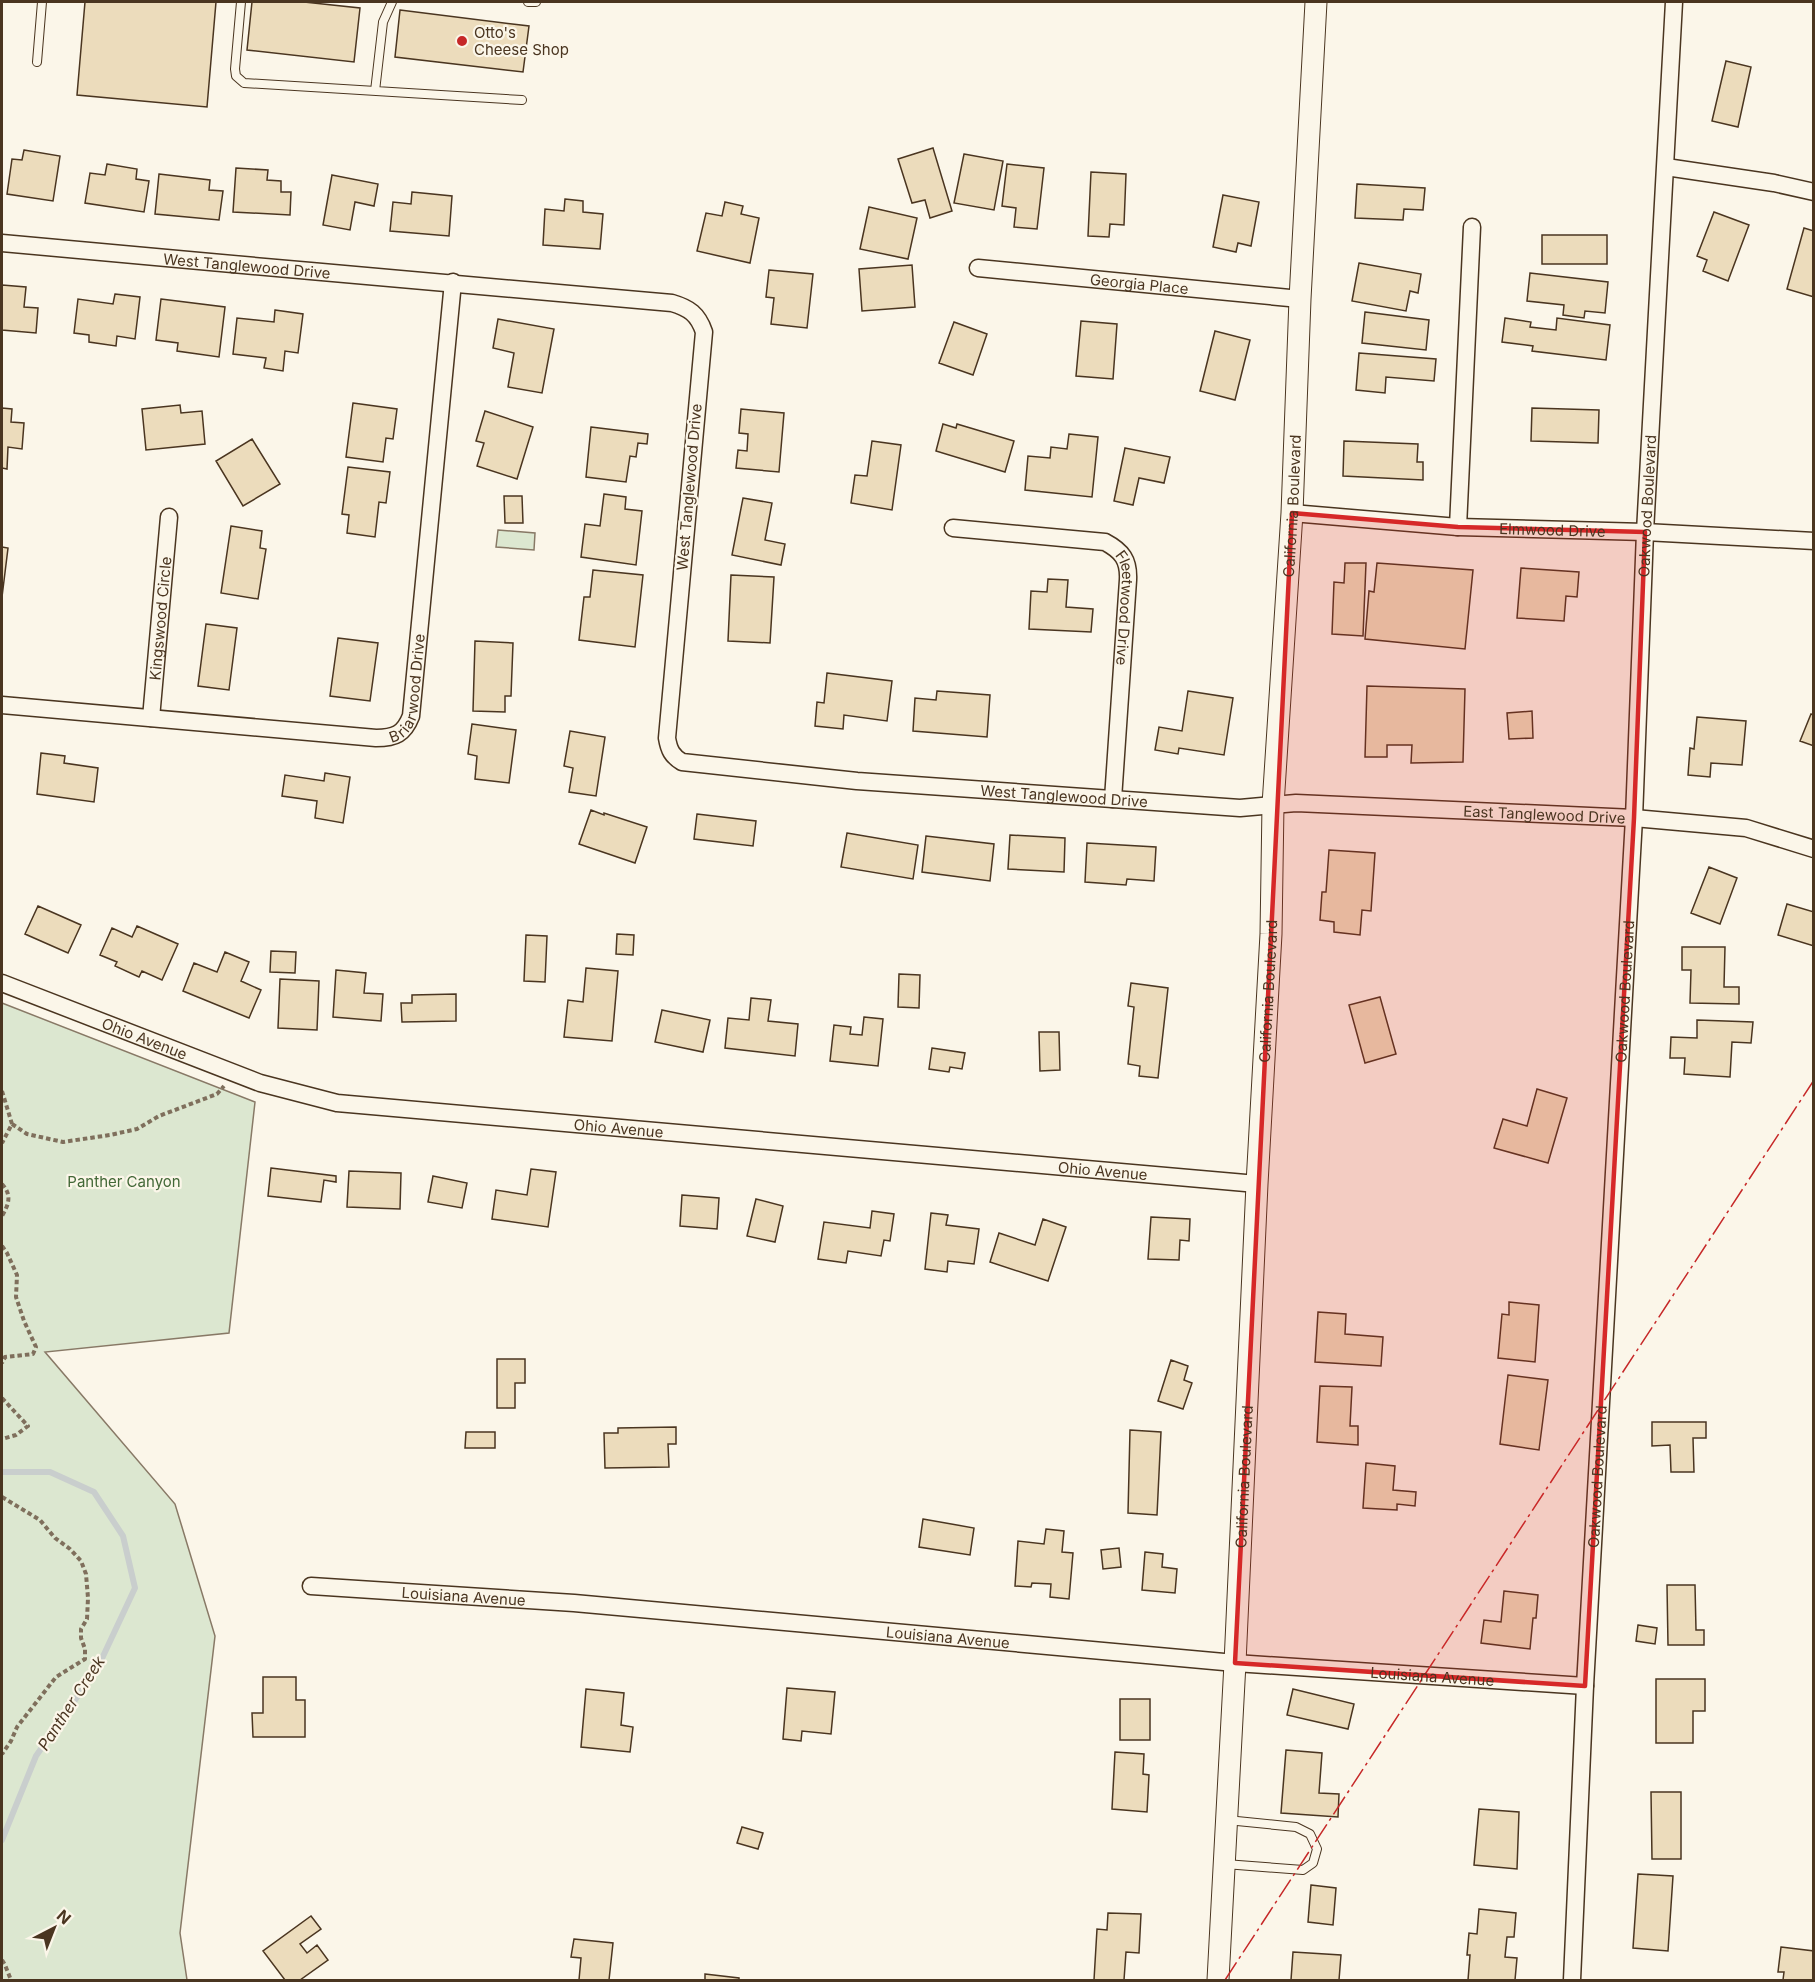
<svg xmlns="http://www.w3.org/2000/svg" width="1815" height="1982" font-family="Inter,sans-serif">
<rect width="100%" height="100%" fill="#fbf6e9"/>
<path fill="#dce7d0" stroke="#887966" stroke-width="1.5" d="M498 530 535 533 534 550 496 547Z
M2 1003 255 1102 229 1333 45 1352 175 1504 215 1636 180 1933 187 1980H2Z"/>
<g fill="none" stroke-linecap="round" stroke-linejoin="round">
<path stroke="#c9cecd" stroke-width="6" d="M2 1472H50L94 1492 123 1536 135 1588 98 1667 36 1756 2 1840"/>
</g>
<path fill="#ecdcbc" stroke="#4a3520" stroke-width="1.5" d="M85 2H216L207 107 77 95Z
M252 2H304L360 8 354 62 247 50Z
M400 10 529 26 523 72 395 57Z
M1726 61 1751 67 1738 127 1712 121Z
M933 148 952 211 930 218 925 200 912 203 898 159Z
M24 150 60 156 53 201 7 194 12 159 22 160Z
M964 154 1003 161 994 210 954 203Z
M107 164 137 169 136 179 149 181 144 212 85 203 90 173 105 175Z
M1007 164 1044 168 1037 229 1014 227 1016 208 1002 206Z
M236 168 268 170 267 180 281 181V192H291L290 215 233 212Z
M1091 172 1126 174 1124 225 1110 224 1109 237 1088 236Z
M159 174 210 180 209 190 223 191 219 220 155 214Z
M332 175 378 184 374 206 355 202 350 230 323 225Z
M1357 184 1425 188 1423 210 1404 209 1403 220 1355 218Z
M412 192 452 196 449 236 390 231 393 202 411 204Z
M1223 195 1259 202 1251 246 1238 243 1236 252 1213 247Z
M565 199 583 201V212L603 214 600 249 543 245 545 209 564 211Z
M725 202 743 206 741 214 759 218 750 263 697 251 706 213 722 216Z
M869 207 917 218 908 259 860 249Z
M1714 212 1749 225 1728 281 1703 271 1707 260 1697 256Z
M1804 228 1814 231V297L1787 289Z
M1542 235H1607V264H1542Z
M1359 263 1421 274 1418 293 1410 291 1406 311 1352 301Z
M912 265 915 307 862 311 859 269Z
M769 270 813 274 807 328 771 324 774 298 766 297Z
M1530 273 1608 282 1605 313 1585 311 1584 318 1563 315 1564 305 1527 301Z
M2 285 26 287 24 307 38 308 36 333 2 330Z
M115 294 140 297 135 339 117 336 116 346 89 342V335L74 333 78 299 113 304Z
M161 299 225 307 219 357 177 351 178 343 156 340Z
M275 310 303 314 298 353 285 351 283 371 264 368 266 358 233 354 237 318 274 322Z
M1365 312 1429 320 1426 350 1362 343Z
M1505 318 1531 322 1530 327 1556 330 1557 318 1610 325 1606 360 1532 351 1533 346 1502 342Z
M498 319 554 329 542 393 508 387 514 353 493 348Z
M1081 321 1117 324 1113 379 1076 376Z
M954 322 987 334 973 375 939 363Z
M1215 331 1250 340 1235 400 1200 391Z
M1359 353 1436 359 1434 381 1386 377 1385 393 1356 390Z
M353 403 397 409 393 439 386 438 383 462 346 457Z
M180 405 181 413 202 411 205 444 146 450 142 409Z
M2 408 12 409 11 422 24 423 22 449 8 447 7 469 2 468Z
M1532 408 1599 410 1598 443 1531 441Z
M741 409 784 413 779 472 736 468 738 450 747 451 748 434 739 433Z
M485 411 533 427 517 479 477 466 484 443 476 441Z
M943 424 956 428 957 424 1014 441 1005 472 936 451Z
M591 427 648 434 647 444 638 443 636 457 630 456 626 482 586 477Z
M1069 434 1098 437 1092 497 1025 490 1028 456 1050 458 1051 447 1067 449Z
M252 439 280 484 243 506 216 461Z
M872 441 901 445 892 510 851 503 855 475 867 476Z
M1344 441 1418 444 1417 462H1423V480L1343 476Z
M1125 448 1170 457 1164 483 1139 478 1133 505 1114 501Z
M348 467 390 472 386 503 379 502 375 537 347 533 349 515 342 514Z
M604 494 626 497 625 509 642 511 636 565 581 557 585 524 600 526Z
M504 496H522L523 523H505Z
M743 498 772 503 765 540 785 544 781 565 732 555Z
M231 526 262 531 260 548 266 549 258 599 221 593Z
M2 547 8 548 2 597Z
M1345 563H1366L1363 636 1332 634 1334 582 1344 583Z
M1377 563 1473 570 1465 649 1365 639 1369 591 1374 592Z
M1521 568 1579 572 1577 597 1566 596 1564 621 1517 618Z
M593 570 643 575 635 647 579 640 584 597H590Z
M731 575 774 577 770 643 728 641Z
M1048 579 1068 580 1066 607 1093 609 1091 632 1029 629 1031 591 1047 592Z
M206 624 237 628 229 690 198 686Z
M338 638 378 643 370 701 330 696Z
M475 641 513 643 511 696H505V712L473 711Z
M827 673 892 681 887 721 844 715 843 729 815 726 817 702 824 703Z
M1367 686 1465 689 1463 762 1411 763 1412 745H1387V757H1365Z
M937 691 990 695 987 737 913 731 915 698 936 700Z
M1188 691 1233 698 1224 755 1179 748 1178 754 1155 750 1159 727 1182 731Z
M1532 711 1533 738 1509 739 1507 713Z
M1811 714 1814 715V746L1800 741Z
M1697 717 1746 721 1742 765 1711 763 1710 777 1688 775 1690 748 1694 749Z
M472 724 516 730 509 783 475 779 477 756 468 754Z
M570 731 605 737 596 796 569 792 573 768 564 766Z
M41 753 65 756 64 763 98 768 94 802 37 794Z
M325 773 350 777 343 823 315 818 317 801 282 796 285 775 324 781Z
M591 810 604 815V813L647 827 635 863 579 844Z
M697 814 756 821 753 846 694 839Z
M847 833 918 845 913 879 841 867Z
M1010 835 1065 838 1064 872 1008 869Z
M926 836 994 844 990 881 922 872Z
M1087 843 1156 847 1154 881 1127 879 1126 885 1085 882Z
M1329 850 1375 853 1371 911 1362 910 1360 935 1334 932V922L1320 920 1322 892H1326Z
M1709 867 1737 878 1720 924 1691 913Z
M1787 904 1814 912V946L1778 935Z
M38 906 81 925 68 953 25 934Z
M137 926 178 944 162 980 142 971 139 977 115 966 117 962 100 955 112 928 132 937Z
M617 934 634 935 633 955 616 954Z
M526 935 547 936 545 982 524 981Z
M1682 947H1725L1724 987H1739V1004L1690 1003 1691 970H1682Z
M271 951 296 952 295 973 270 972Z
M225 952 249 962 241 981 261 990 249 1018 183 991 194 963 217 972Z
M586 968 618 971 612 1041 564 1037 568 1000 583 1002Z
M336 970 366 973 364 993 383 994 381 1021 333 1017Z
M899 974 920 975 919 1008 898 1007Z
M280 979 319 981 317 1030 278 1028Z
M1131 983 1168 988 1158 1078 1139 1076 1140 1066 1128 1064 1134 1007 1128 1006Z
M456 994V1021L402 1022 401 1003H412V995Z
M1380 997 1396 1054 1365 1063 1349 1005Z
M751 998 771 1000 768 1021 798 1024 795 1056 725 1048 728 1018 749 1020Z
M662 1010 710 1020 703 1052 655 1042Z
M864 1017 883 1019 878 1066 830 1061 834 1025 851 1027 850 1034 862 1035Z
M1697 1020 1753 1022 1751 1043 1732 1042 1730 1077 1684 1074 1685 1058H1670L1671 1037 1697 1038Z
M1039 1032H1059L1060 1070 1040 1071Z
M932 1048 965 1053 962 1069 950 1067 949 1072 929 1069Z
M1537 1089 1567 1098 1548 1163 1494 1148 1503 1119 1527 1126Z
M271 1168 336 1176V1182L324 1180 321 1202 268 1196Z
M531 1169 556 1172 548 1227 492 1219 496 1190 527 1195Z
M349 1171 401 1173 400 1209 347 1207Z
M433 1176 467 1183 462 1208 428 1202Z
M682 1195 719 1198 717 1229 680 1226Z
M756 1199 783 1206 775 1242 747 1236Z
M872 1211 894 1214 890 1241 884 1240 881 1256 848 1251 846 1263 818 1259 824 1222 870 1228Z
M931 1213 948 1215 946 1225 979 1229 974 1264 948 1261 947 1272 925 1269Z
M1151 1217 1190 1219 1189 1241 1180 1240 1179 1260 1148 1259Z
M1043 1219 1066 1227 1048 1281 990 1262 999 1233 1035 1245Z
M1509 1302 1539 1305 1535 1362 1498 1358 1502 1314 1509 1315Z
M1318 1312 1346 1314 1345 1334 1383 1337 1381 1366 1315 1362Z
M497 1359H525V1383H515V1408H497Z
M1171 1360 1188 1366 1184 1380 1192 1383 1183 1409 1158 1401Z
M1508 1375 1548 1380 1539 1450 1500 1444Z
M1320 1386 1352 1387 1350 1426H1358V1445L1317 1442Z
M1652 1422H1706V1438H1693L1694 1472H1671L1670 1445 1652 1446Z
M676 1427V1444H668L669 1467 605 1468 604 1433H618V1428Z
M1130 1430 1161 1432 1157 1515 1128 1513Z
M466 1432H495V1448H465Z
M1366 1463 1395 1466 1393 1490 1416 1492 1415 1506 1397 1504V1510L1363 1508Z
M923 1519 974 1528 970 1555 919 1547Z
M1046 1529 1064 1531 1062 1552 1073 1553 1069 1599 1050 1597 1051 1584 1032 1583 1031 1587 1015 1586 1018 1541 1044 1544Z
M1119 1548 1121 1567 1103 1569 1101 1550Z
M1145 1552 1163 1554 1162 1567 1177 1569 1175 1593 1142 1590Z
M1667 1585H1695L1696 1630H1704V1645H1668Z
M1504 1591 1538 1595 1536 1618H1533L1530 1649 1481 1643 1484 1620 1501 1622Z
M1638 1625 1657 1628 1655 1644 1636 1641Z
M263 1677H296V1700H305V1737H253L252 1713H263Z
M1656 1679H1705V1711H1693V1743H1656Z
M787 1688 835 1692 831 1734 802 1731 801 1741 783 1739Z
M586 1689 624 1693 621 1725 633 1727 630 1752 581 1747Z
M1293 1689 1354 1704 1348 1729 1287 1715Z
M1120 1699H1150V1740H1120Z
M1286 1750 1322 1753 1319 1793 1339 1794 1338 1817 1281 1813Z
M1115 1752 1144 1754 1143 1774 1149 1775 1147 1812 1112 1809Z
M1651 1792H1681V1859H1652Z
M1479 1809 1519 1812 1517 1869 1474 1865Z
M742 1827 763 1833 758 1849 737 1843Z
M1638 1874 1673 1876 1668 1951 1633 1948Z
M1311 1885 1336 1888 1333 1925 1308 1922Z
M1479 1909 1516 1913 1514 1937H1507L1505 1957 1517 1958 1515 1980H1468L1470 1955H1467L1469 1933 1477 1934Z
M1108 1913 1141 1914 1139 1953 1126 1952 1124 1980H1094L1097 1929 1107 1930Z
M311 1916 321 1929 300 1944 307 1953 317 1945 328 1960 300 1980H285L263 1951Z
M574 1939 613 1943 609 1980H579L581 1958 571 1957Z
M1781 1947 1814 1951V1980H1783L1784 1972H1778Z
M1293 1952 1341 1955 1339 1980H1291Z
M705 1974 739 1978V1980H705Z"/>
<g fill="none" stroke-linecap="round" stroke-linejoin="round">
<g stroke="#4a3520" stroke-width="10">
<path id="service" d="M241 2 235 69 236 76 244 83 522 100
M528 2H536
M37 62 42 2
M375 91 383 22 392 2
M1225 1864 1303 1870 1313 1863 1317 1849 1310 1834 1296 1827 1227 1820"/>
</g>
<g stroke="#4a3520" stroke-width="19">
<g id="minor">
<path d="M1666 167 1774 183 1814 192"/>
<path id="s1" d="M2 243C225 265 449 282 672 303 689 308 698 314 704 332L667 738C669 750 672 756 682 762L857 781 1240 808 1296 803 1634 818 1746 828 1814 849"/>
<path id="s2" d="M978 268 1300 299"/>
<path id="s3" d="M1292 513 1458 527 1645 532 1814 541"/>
<path d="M1458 527 1472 227"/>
<path id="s4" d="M953 528 1105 542C1122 551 1129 560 1128 580L1113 799"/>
<path id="s5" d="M2 705 376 738C395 738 404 734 411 716L453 282"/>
<path id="s6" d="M151 718 169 517"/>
<path id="s7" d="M2 983 260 1083 337 1103 1257 1184"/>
<path id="s8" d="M311 1586 574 1603 1235 1663 1585 1686"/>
<path id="s9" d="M1572 1980 1585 1686 1634 818 1645 532 1674 2"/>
</g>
</g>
<g stroke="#4a3520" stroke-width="23">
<g id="tertiary">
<path id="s10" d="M1218 1980 1235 1663 1257 1184 1271 934 1273 805 1292 513 1300 299 1316 2"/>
</g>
</g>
<path stroke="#7f6f5c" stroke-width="4" stroke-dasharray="4.5 3" stroke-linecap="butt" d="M2 1091 12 1124 2 1143
M12 1124 27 1134 63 1142 110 1135 137 1129 159 1116 217 1094 224 1086
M2 1184C12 1195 9 1204 2 1216
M2 1246 7 1253 17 1275 16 1297 24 1321 36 1347 33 1354 5 1357 2 1363
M2 1398 28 1426 16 1435 2 1439
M2 1497 40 1520 55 1538 70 1549 81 1561 86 1574 88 1598 87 1619 81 1629V1638L85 1649V1659L56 1677 17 1727 11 1741 2 1754
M2 1960 5 1965 11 1980"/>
<use href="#service" stroke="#fbf6e9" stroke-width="8"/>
<use href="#minor" stroke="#fbf6e9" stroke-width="16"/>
<use href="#tertiary" stroke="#fbf6e9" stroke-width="21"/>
<path stroke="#c62828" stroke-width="1.5" stroke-dasharray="21 4.5 3 4.5" stroke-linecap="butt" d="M1225 1980 1814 1080"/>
</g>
<path fill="#d62828" fill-opacity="0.2" stroke="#d62828" stroke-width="4.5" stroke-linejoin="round" d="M1292 513 1458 527 1645 532 1634 818 1585 1686 1235 1663Z"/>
<circle fill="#c62828" stroke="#fbf6e9" stroke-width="2" cx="462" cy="41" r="6"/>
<g text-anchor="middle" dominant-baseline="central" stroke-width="4.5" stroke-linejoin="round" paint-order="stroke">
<g font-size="15" fill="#4a3520" stroke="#fbf6e9" text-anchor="start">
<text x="474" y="32">Otto's<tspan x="474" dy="17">Cheese Shop</tspan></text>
</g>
<g font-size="15" fill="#4a3520" stroke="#fbf6e9">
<text stroke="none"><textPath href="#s1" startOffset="246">West Tanglewood Drive</textPath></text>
<text stroke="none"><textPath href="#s2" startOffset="162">Georgia Place</textPath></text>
<text transform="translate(689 487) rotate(-85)">West Tanglewood Drive</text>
<text stroke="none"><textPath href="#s10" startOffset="1476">California Boulevard</textPath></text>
<text stroke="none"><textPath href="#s9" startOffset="1476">Oakwood Boulevard</textPath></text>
<text stroke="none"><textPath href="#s3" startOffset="261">Elmwood Drive</textPath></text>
<text stroke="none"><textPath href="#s4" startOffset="228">Fleetwood Drive</textPath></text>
<text stroke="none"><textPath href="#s6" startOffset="100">Kingswood Circle</textPath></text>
<text stroke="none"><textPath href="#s5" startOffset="446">Briarwood Drive</textPath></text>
<text stroke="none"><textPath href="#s1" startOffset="1539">West Tanglewood Drive</textPath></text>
<text stroke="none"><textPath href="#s1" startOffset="2020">East Tanglewood Drive</textPath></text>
<text stroke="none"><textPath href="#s10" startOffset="990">California Boulevard</textPath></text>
<text stroke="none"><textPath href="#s9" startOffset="990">Oakwood Boulevard</textPath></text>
<text stroke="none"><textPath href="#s7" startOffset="153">Ohio Avenue</textPath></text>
<text stroke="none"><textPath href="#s7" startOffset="639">Ohio Avenue</textPath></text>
<text stroke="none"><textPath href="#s7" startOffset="1125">Ohio Avenue</textPath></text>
<text stroke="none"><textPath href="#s10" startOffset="504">California Boulevard</textPath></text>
<text stroke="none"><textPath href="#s9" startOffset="504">Oakwood Boulevard</textPath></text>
<text stroke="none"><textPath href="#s8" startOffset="153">Louisiana Avenue</textPath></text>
<text stroke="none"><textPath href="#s8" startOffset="639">Louisiana Avenue</textPath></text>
<text stroke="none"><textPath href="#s8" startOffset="1125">Louisiana Avenue</textPath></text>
</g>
<g font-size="15" fill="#436837" stroke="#fbf6e9">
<text x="124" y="1181">Panther Canyon</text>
</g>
<g font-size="16" font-style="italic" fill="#4a3520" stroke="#fbf6e9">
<text transform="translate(71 1703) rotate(-57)">Panther Creek</text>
</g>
</g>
<rect width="1815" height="1982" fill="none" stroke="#4a3520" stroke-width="6"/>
<g transform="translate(54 1928) rotate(42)" stroke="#fbf6e9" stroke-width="4.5" paint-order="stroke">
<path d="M0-4.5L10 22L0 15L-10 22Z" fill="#4a3520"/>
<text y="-9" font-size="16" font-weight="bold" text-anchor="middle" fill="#4a3520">N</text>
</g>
</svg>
